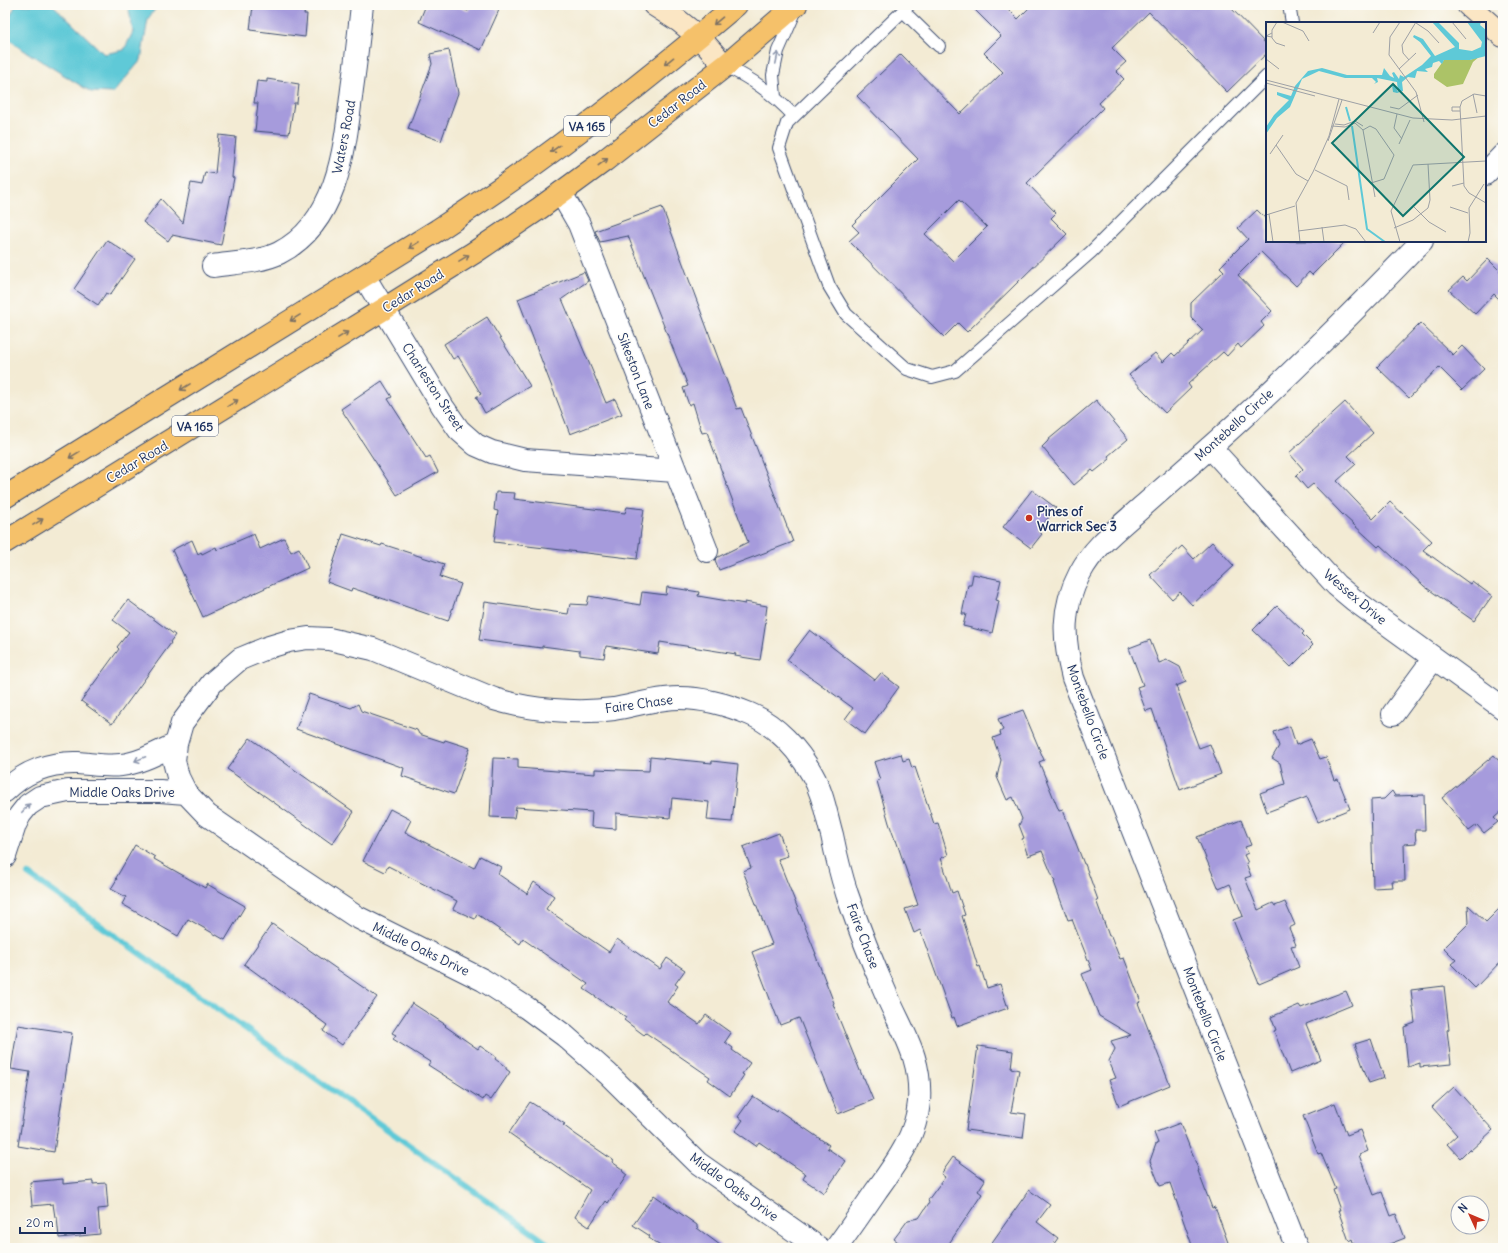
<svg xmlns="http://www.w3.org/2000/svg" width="1508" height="1253" font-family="Delius,sans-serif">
<rect width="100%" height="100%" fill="#fdfcf7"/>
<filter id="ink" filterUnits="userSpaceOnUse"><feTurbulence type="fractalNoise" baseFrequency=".025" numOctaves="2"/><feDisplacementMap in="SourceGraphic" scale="8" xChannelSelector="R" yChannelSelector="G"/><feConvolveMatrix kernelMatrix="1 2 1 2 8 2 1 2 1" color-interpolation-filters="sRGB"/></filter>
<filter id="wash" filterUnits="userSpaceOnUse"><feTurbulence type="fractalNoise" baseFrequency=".012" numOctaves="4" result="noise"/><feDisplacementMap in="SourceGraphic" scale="16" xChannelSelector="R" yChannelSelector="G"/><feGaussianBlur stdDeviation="0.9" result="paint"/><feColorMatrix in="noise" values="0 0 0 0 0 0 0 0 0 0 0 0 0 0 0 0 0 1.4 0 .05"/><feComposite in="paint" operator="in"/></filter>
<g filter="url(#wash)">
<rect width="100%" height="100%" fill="#f3ebd4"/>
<path fill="#5ec9d7" stroke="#3c7c9a" d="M16 5H53L104 54 124 50 133 32 129 10 124 5H158L148 19 141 60 113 93 91 92 17 46 5 35V25Z"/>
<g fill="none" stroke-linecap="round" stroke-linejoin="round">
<path stroke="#5ec9d7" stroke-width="6" d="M28 874 554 1248"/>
</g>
<g id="blocks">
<path fill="#a69bdc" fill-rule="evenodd" d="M253 5H306L304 14H307L305 37 250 30Z
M426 5H454L468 11 471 5H488L499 10 481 50 419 22Z
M970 5H1004L1018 19 1032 5H1228L1267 45V53L1227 92 1149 12 1112 48 1126 62 1116 71 1124 79 1099 103 1103 108 1027 183 1056 213 1051 218 1067 234 967 332 958 323 944 337 849 241 859 232 852 225 918 159 857 96 901 54 960 114 1003 72 984 53 1001 36ZM959 200 987 227 953 261 925 234Z
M449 50 458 93 441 141 408 129 432 64 430 54Z
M267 79 299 84 297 103H294L289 134 255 131 258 103H254L257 81 267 82Z
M219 135 236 137 232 177 234 178 221 245 172 235 168 241 143 222 161 199 183 223 191 183 202 185 205 172 215 174Z
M662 207 737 409 741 408 793 542 719 570 715 560 718 557 748 542 707 432 702 433 693 403 689 405 683 388 688 386 628 236 600 242 595 231Z
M1257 210 1267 220V241H1346L1312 275 1309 272 1296 286 1261 252 1238 275 1272 311 1261 322 1264 326 1241 348 1238 344 1227 356 1223 352 1188 384 1191 388 1165 413 1129 375 1155 353 1163 362 1172 353 1175 356 1203 330 1191 318V303L1224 271 1220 267 1248 239 1238 228Z
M107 240 135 259 110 295 106 293 98 305 74 289Z
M1488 259 1503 274V303L1494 294 1475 314 1449 290 1463 277 1467 281Z
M584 272 588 281 562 299 606 403 615 399 622 414 570 434 518 299Z
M487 317 530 386 485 413 476 397 481 394 458 356 453 359 444 344Z
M1420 323 1453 355 1462 346 1484 369 1462 390 1439 367 1409 398 1377 367Z
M382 381 392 397 388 399 426 458 430 456 438 472 397 495 341 409Z
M1096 400 1128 439 1108 456 1110 459 1094 472 1092 470 1074 485 1042 447 1048 441V440Z
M1345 402 1373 433 1348 456 1356 464 1337 481 1373 519 1390 502 1432 541 1423 550 1470 584 1472 581 1492 596 1474 621 1424 586 1380 545 1378 547 1342 514 1313 484 1307 489 1296 476 1303 469 1289 453Z
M1032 490 1056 508 1038 531 1042 534 1031 548 1003 527Z
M496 492 515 493 514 499 625 513 627 507 644 509 637 559 494 542 498 511 494 510Z
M254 534 260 549 284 538 291 552 299 548 308 568 203 617 172 550 192 540 198 554 201 552 202 554 216 547 217 550Z
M343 534 381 546 382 544 444 564 440 577 461 584 448 621 352 588 351 591 327 582Z
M1212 542 1234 566 1192 605 1180 592 1172 599 1150 575 1182 546 1194 559Z
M973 574 1001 580 996 600 999 601 992 633 963 626 966 614H962L968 585H971Z
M667 587 699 592 698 596 745 604V602L767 606 765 621H766L760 660 735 656 736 654 660 642 658 654 606 646 604 658 580 655V651L542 646V648L479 640 485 602 568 614 570 604 587 605 589 596 640 605 642 592 666 595Z
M128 600 175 635 170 642 171 643 112 724 81 701 119 649 117 647 129 632 113 620Z
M1277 606 1304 632 1302 634 1313 645 1291 667 1253 630Z
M810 630 875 680 881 673 899 687 865 734 845 719 853 708 787 660Z
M1150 640 1159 663 1167 660 1180 667 1186 682 1176 686 1199 748 1210 744 1221 774 1180 790 1152 709 1146 711 1137 687 1143 685 1129 648Z
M309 694 351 708 358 704 361 711 417 730 419 734 444 742 445 740 470 748 454 794 402 776 404 768 296 729Z
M1023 710 1044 760 1039 762 1059 811 1063 810 1084 864H1085L1098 900H1096L1109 936H1111L1120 959 1124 958 1141 1002 1138 1003 1170 1085 1119 1106 1109 1080 1116 1078 1109 1061 1115 1049 1111 1041 1131 1035 1099 1016 1082 974 1092 970 1073 922 1072 919 1068 920 1054 882H1055L1042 851 1028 856 1022 839 1024 838 1019 825 1022 819 1013 797 1007 800 997 777 1001 760 993 738 1001 735 1000 732 1003 730 998 719Z
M1290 726 1296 745 1311 739 1320 759 1326 757 1334 780 1338 779 1350 809 1318 822 1307 797 1267 812 1260 793 1285 784 1280 763 1272 758 1279 746 1274 732Z
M250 738 354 812 332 844 227 769Z
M901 754 903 761 909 759 912 768 915 767 934 824 938 823 948 855 941 858 952 893 957 891 965 915 962 916 978 967 980 966 987 988 1000 984 1008 1008 957 1026 954 1017 952 1018 920 930 914 933 905 909 918 905 896 840H895L889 823 877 781 880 780 874 762Z
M1494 755 1503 766V810L1494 818 1498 822 1484 833 1477 825 1469 831 1442 798Z
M650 757 712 763V761L738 764 732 822 707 820 709 802 672 798 670 818 616 813V829L591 827 592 812 516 807 514 818 490 817 493 758 518 759V768L595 774V769L649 771Z
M1392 791 1395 796 1424 795 1425 830H1415L1416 843 1404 844 1405 881H1392L1393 887 1373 888 1371 800 1384 799Z
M390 809 411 820 405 832 474 868 480 856 501 867 498 874 527 894 534 882 554 896 546 909 609 952 617 939 660 969 667 958 685 970 675 984 678 986 667 1002 699 1024 706 1015 731 1033 725 1042 733 1048 732 1050 750 1063 742 1074 744 1075 730 1096 708 1080 710 1077 646 1033 644 1035 624 1020 626 1017 584 989 588 984 523 939 520 944 477 914 475 919 453 909 457 901 388 866 385 872 363 861Z
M1241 820 1251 845 1245 847 1248 853 1244 855 1248 863H1246L1251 876 1245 878 1258 910 1273 903 1275 906 1285 902 1295 925 1289 928 1296 945 1291 946 1299 967 1259 984 1233 920 1243 916 1230 884 1219 889 1197 837Z
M779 833 788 856 778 859 816 954H815L834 1003 833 1004 863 1078H864L873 1100 838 1114 799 1018 780 1025 752 952 772 944 743 871 751 868 743 847Z
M135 845 155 857 154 859 205 888 207 884 245 906 225 940 188 919 178 936 122 904 126 897 111 889 117 879 116 878Z
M1468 905 1486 922 1503 905V959L1475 988 1451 964 1456 960 1444 948 1469 923Z
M272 924 377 997 342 1045 323 1031 327 1025 244 964Z
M1444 986 1449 1029 1447 1030 1451 1064 1420 1067V1063L1408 1067 1404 1027 1415 1023 1411 990Z
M1346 991 1352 1005 1306 1024 1321 1060 1290 1073 1274 1031 1276 1030 1271 1017 1299 1005 1301 1008Z
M412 1003 446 1025 445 1026 478 1049 480 1046 496 1057 495 1059 506 1067V1069L510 1072 491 1100 485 1096 483 1100 428 1065 430 1062 393 1039 396 1035 392 1033Z
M18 1025 72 1033 54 1152 18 1146 30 1072 11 1069Z
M1371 1039 1384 1078 1369 1083 1355 1044Z
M978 1046 1013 1051 1011 1068 1019 1070 1011 1112 1026 1114 1023 1138 966 1130Z
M1454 1087 1493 1130 1470 1151 1469 1149 1460 1158 1447 1144 1457 1135 1432 1107Z
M753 1096 777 1112 778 1110 829 1145 827 1148 846 1161 824 1193 803 1179 806 1174 759 1142 756 1146 735 1131 743 1120 738 1117Z
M530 1102 565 1124 563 1125 575 1134 613 1160 612 1162 622 1169 623 1172 627 1175 608 1203 606 1201 589 1227 575 1217 590 1190 509 1133Z
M1335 1103 1347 1135 1360 1130 1368 1151 1359 1155 1374 1195 1382 1192 1391 1216 1396 1214 1405 1238 1379 1248H1355L1352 1239 1349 1241 1338 1210H1340L1333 1190 1336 1189 1321 1153 1318 1154 1303 1116Z
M1180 1123 1199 1171H1198L1212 1208 1215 1207 1230 1248H1193L1170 1183 1160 1186 1150 1161 1156 1144 1158 1143 1154 1133Z
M953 1157 985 1180 978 1191 982 1194 946 1248H907L894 1239 908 1220 919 1218 929 1203 928 1200 945 1177 941 1174Z
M63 1179V1184L93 1181V1184L106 1183 108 1208 98 1209 100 1234 59 1238 57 1217H55L53 1204 32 1206 30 1182Z
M1029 1190 1050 1205 1037 1222 1058 1238 1051 1248H988Z
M654 1195 697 1225V1228L724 1248H663L649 1238 650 1236 633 1225Z"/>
</g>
</g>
<g filter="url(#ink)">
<use href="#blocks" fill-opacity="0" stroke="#3b4b70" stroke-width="1"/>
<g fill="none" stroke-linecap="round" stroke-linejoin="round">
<g stroke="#3b4b70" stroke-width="14">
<path id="lane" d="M909 5 787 123 779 148 829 286 846 314 907 369 932 377 955 371 1091 252 1267 76
M1289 5 1292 23
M903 11 939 46
M725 66C753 79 773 94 794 116
M775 97 773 75 778 51 795 12"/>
</g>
<g stroke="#3b4b70" stroke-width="24">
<path id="street" d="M1485 174 1503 155
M561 193 579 224 707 551
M213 266C233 263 261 262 279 253 338 223 345 148 352 89 356 61 359 33 362 5
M364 276 443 407 459 430 476 445 492 452 525 460 675 471
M1210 447 1336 585 1354 600 1503 708
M1393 714 1434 658
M5 791C25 771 51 762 78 763 92 764 107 767 121 765 140 763 159 752 176 744
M5 856 15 825 20 815 28 805 40 797 68 791H160L186 793
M819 1248 698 1163 608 1074 565 1036 527 1008 483 980 355 916 298 878 207 815 186 793 178 777 174 761 176 744 182 723 212 683 240 659 269 647 289 641 308 638 329 639 373 649 494 699C530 710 576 714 614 709 631 706 648 701 665 699 694 695 723 703 750 714 776 725 798 749 812 774 823 793 826 814 832 835 836 855 841 875 847 894 859 929 872 962 887 996 903 1033 922 1058 919 1102 916 1137 896 1163 876 1191 863 1210 850 1229 836 1248
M1297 1248 1073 678C1063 639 1061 609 1080 573 1094 546 1120 527 1142 507 1178 475 1215 444 1250 411 1310 356 1366 299 1422 241"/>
</g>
<g stroke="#3b4b70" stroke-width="24">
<path id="secondary" d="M654 5 679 21 699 37 725 66
M1468 5 1503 36"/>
</g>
<g stroke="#3b4b70" stroke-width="24">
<path id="primary" d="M5 497 438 230C471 208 504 186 536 163 605 113 671 60 736 5
M5 542 384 309 475 252 540 208 604 161 669 110 725 66 796 5"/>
</g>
<use href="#lane" stroke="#fff" stroke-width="12"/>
<use href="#street" stroke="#fff" stroke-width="22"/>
<use href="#secondary" stroke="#fbe6c4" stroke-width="22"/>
<use href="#primary" stroke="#f5c16b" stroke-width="22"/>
</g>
<defs><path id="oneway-shaft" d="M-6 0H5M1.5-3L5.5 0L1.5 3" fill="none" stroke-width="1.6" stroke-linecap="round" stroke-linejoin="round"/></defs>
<g stroke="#7d7164">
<use href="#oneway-shaft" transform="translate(718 21) rotate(140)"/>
<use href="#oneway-shaft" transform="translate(669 61) rotate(141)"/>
<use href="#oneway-shaft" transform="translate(555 149) rotate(144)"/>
<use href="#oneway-shaft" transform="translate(603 162) rotate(-37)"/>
<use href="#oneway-shaft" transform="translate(414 245) rotate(148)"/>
<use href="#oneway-shaft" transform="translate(464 258) rotate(-32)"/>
<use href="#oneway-shaft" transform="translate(295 318) rotate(148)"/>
<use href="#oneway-shaft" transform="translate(343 335) rotate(-32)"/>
<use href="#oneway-shaft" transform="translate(185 387) rotate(148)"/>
<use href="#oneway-shaft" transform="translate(233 403) rotate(-32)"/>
<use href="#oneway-shaft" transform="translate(74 455) rotate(148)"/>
<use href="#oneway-shaft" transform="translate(38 522) rotate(-31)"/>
</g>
<g stroke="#8d97ae">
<use href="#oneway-shaft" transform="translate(777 58) rotate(-78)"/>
<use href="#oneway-shaft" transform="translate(140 759) rotate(158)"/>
<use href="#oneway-shaft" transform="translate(26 808) rotate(-46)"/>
</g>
</g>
<circle fill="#c8321e" stroke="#fdfcf7" stroke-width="1.5" cx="1029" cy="518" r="4"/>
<g text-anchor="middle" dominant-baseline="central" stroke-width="3" stroke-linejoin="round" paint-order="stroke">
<g fill="#fdfcf7" stroke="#5f6c8c" stroke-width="1">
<rect x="564" y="116" width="46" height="20" rx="3"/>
<rect x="172" y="416" width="46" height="20" rx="3"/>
</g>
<g font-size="12" font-weight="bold" fill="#1b2f5e">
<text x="587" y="126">VA 165</text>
<text x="195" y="426">VA 165</text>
</g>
<g font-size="13" fill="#1b2f5e" stroke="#fdfcf7">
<text transform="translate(677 104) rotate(-38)">Cedar Road</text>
<text transform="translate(344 137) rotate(-79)">Waters Road</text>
<text transform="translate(413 291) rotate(-32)">Cedar Road</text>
<text transform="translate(636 371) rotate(69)">Sikeston Lane</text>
<text transform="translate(433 387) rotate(57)">Charleston Street</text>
<text transform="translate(1234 425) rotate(-42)">Montebello Circle</text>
<text transform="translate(137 462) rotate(-31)">Cedar Road</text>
<text transform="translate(1355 597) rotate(40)">Wessex Drive</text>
<text transform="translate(639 704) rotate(-8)">Faire Chase</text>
<text transform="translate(1088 712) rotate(70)">Montebello Circle</text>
<text x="122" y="792">Middle Oaks Drive</text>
<text transform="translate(863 936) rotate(69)">Faire Chase</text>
<text transform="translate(421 949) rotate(26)">Middle Oaks Drive</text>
<text transform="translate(1205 1014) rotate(69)">Montebello Circle</text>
<text transform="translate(734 1187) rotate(36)">Middle Oaks Drive</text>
</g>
<g font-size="13" font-weight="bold" fill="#1b2f5e" stroke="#fdfcf7" text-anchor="start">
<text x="1037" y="511">Pines of<tspan x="1037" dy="15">Warrick Sec 3</tspan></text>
</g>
</g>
<g transform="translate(1266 22)">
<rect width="220" height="220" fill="#f3ebd4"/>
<path d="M214 34 207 40 197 62 181 65 168 56V52L178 38H204Z" fill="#acc367"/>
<path d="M166 0H172L193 21V27L206 29 215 25 216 20 201 0H215L214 3 220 8V34L204 38H178L176 42 173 39 167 41 166 45 159 47 162 50 151 49 149 56 142 55 136 60 137 69 131 71 127 70 126 63 128 62 132 70 131 60 111 56 112 60 108 62 110 60 106 56H79L53 49 36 57 24 85 11 96 0 112V105L8 93 23 78 11 73V70L25 74 29 64 42 49 56 46 81 53H116L118 46 124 54 128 56 126 51 128 50 133 57 134 53 138 55 156 43 165 34 154 20 147 15 148 13 157 17 169 34 189 25Z" fill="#5ec9d7"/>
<path fill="none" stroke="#5ec9d7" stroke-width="2" d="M80 85 84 99M86 104 101 207 119 220"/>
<path fill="none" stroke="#9da0a5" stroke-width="1" d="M11 0 6 8V16L10 21 19 24M16 0 37 9 43 19M134 0 124 15 123 33 150 70 158 100M186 0 200 17M150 1 162 9 173 21M6 11 0 14 6 15M107 11 114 0M0 37 13 47M143 38 137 31 136 23 150 0M133 47 150 31M0 58 147 96 186 98 220 94M0 61 49 74M207 72 211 91M220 74 208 72 196 79 194 85 198 164 203 171 220 181M124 85 133 87 152 73M194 85H186V89H194M131 92 128 106 136 117M69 102 78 103 89 99 97 104M66 104 79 105 89 101 97 108 109 175M97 108 104 104 110 107 128 133 118 157 105 161M62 119 76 78M133 122 144 98M10 123 30 152 42 159M4 132 17 113M49 148 81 164 83 178M186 164 198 161M148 185 163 200 180 210M184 185 202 191M3 192 7 220M0 193 29 184M56 205 58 220M128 206 147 198 162 186 164 178 162 142M32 209 79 203 90 207 100 220M34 220 30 181 47 150 63 114 73 77M134 220 125 189 147 143 220 139M202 220 204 211 203 186 218 162"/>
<path fill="#0f766e" fill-opacity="0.15" stroke="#0f766e" stroke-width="2" d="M127 62 198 135 137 194 66 121Z"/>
<rect width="220" height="220" fill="none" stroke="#1b2f5e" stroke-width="2"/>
</g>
<rect width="1508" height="1253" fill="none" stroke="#fdfcf7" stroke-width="20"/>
<g transform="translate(1470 1215) rotate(314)"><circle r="19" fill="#fdfcf7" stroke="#a3aaba"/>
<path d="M0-3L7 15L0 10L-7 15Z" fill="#c8321e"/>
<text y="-6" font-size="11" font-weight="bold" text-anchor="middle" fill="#1b2f5e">N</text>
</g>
<path d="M20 1227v6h65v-6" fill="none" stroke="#1b2f5e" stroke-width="2"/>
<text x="26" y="1227" font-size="12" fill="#1b2f5e" stroke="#fdfcf7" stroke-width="3" paint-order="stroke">20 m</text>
</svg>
